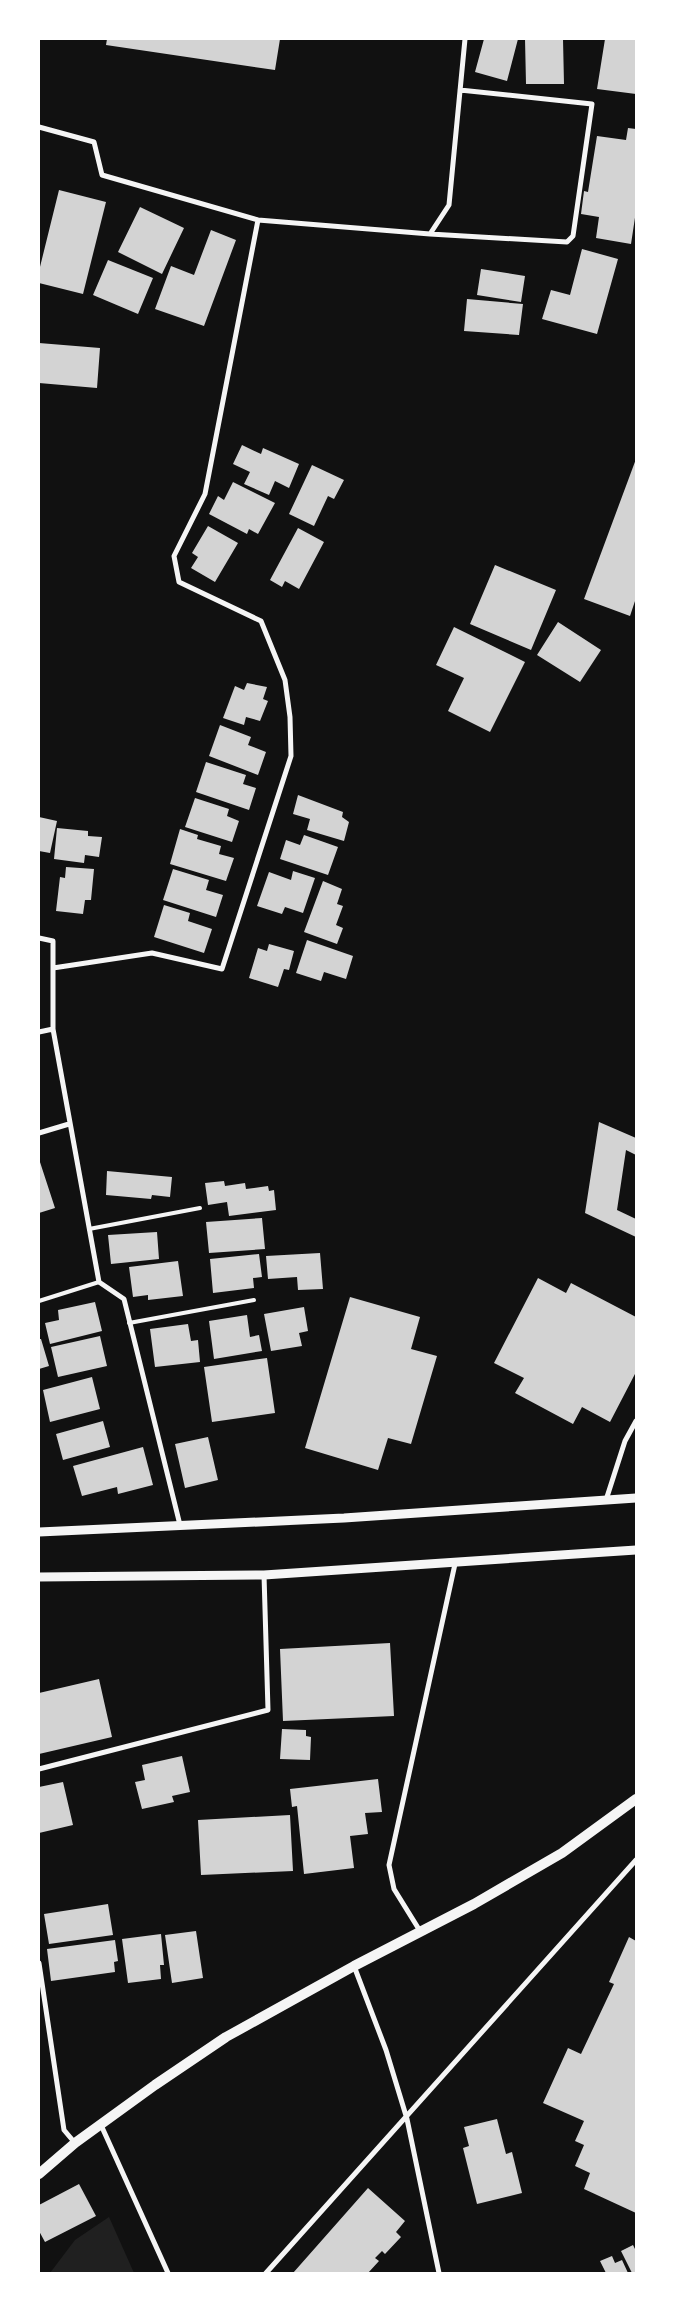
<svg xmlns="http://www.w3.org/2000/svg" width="675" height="2312" font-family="'Fira Sans Condensed',sans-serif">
<rect width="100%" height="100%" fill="#111"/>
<path fill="#202020" d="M109 2217 134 2273H50L75 2240Z"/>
<path fill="#d3d3d3" d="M107 39H280L275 70 106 45Z
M484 39H518L507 81 475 72Z
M525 39H563L564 84H526Z
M605 39H636V94L597 89Z
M628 128 636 129V211L631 244 596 238 599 217 581 214 584 191 588 192 597 136 626 140Z
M59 190 106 202 83 294 39 283V271Z
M140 207 184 228 162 274 118 252Z
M211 230 236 240 204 326 155 309 171 266 194 275Z
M582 249 618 259 597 334 542 319 551 290 570 295Z
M108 260 153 278 138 314 93 295Z
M481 269 525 276 521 302 477 295Z
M467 299 523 304 519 335 464 331Z
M39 343 100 348 97 388 39 383Z
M242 445 261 454 263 448 299 464 289 488 275 481 269 495 244 484 250 472 233 464Z
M636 459V598L630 616 584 599Z
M312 465 344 480 334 499 328 496 314 526 289 514Z
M233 482 275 503 258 534 249 529 247 534 209 514 218 496 224 500Z
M208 526 238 543 215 582 191 568 198 557 192 553Z
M298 528 324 542 299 589 285 581 282 587 270 580Z
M495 565 556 590 531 650 470 624Z
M558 622 601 650 580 682 537 655Z
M454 627 525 662 490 732 448 711 464 678 436 665Z
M247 683 267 687 263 699 268 701 260 721 246 717 244 725 223 718 235 686 244 690Z
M220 725 251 737 248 745 266 752 258 775 209 756Z
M206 762 246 775 243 784 256 788 249 810 196 792Z
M298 795 343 812 342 817 349 822 344 841 307 830 310 819 293 814Z
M195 798 229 809 227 816 239 821 232 842 185 827Z
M39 817 57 821 50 853 39 851Z
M57 828 88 831V836L102 837 99 857 85 855 84 863 54 859Z
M180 829 198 835 197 839 221 846 219 854 234 858 226 881 170 864Z
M304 835 338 847 328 875 280 859 286 840 300 845Z
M66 867 94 869 91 900H85L83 914 56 911 60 877 65 878Z
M173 869 209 880 206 890 223 895 216 917 163 900Z
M293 871 315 878 303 913 285 907 282 914 257 906 269 872 291 880Z
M323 881 342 889 337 904 343 906 336 925 343 928 337 944 304 932Z
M164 905 190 913 188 921 212 929 204 953 154 937Z
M307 940 353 956 346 979 324 972 321 981 296 973Z
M269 944 294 951 289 970 284 969 278 987 249 978 258 948 267 951Z
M599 1122 636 1138V1155L626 1150 617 1210 636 1219V1237L585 1213Z
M39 1159 55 1208 39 1213Z
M107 1171 172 1177 170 1197 152 1195 151 1199 106 1195Z
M224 1181 225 1186 245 1183 246 1189 268 1186 269 1191 274 1190 276 1210 229 1216 227 1202 208 1205 205 1183Z
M262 1218 265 1249 209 1253 206 1222Z
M157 1232 159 1259 111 1264 108 1235Z
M320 1253 323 1289 298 1290 297 1277 268 1279 266 1256Z
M259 1254 262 1277 253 1278 254 1288 213 1293 210 1259Z
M178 1261 183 1296 148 1300V1295L133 1297 129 1267Z
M538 1278 566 1293 571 1283 636 1317V1372L610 1422 582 1407 573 1424 515 1393 524 1378 494 1363Z
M350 1297 420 1317 411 1349 437 1356 411 1444 388 1438 378 1470 305 1448Z
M95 1302 102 1331 50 1344 45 1323 59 1320 58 1310Z
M304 1307 308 1331 299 1333 302 1346 271 1351 264 1314Z
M247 1315 250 1337 259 1335 262 1351 214 1359 209 1321Z
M188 1324 191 1341 198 1340 200 1362 155 1367 150 1329Z
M100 1336 107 1366 58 1377 51 1347Z
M39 1339H41L49 1366 39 1369Z
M267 1358 275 1413 212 1422 204 1367Z
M92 1377 100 1409 50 1422 43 1390Z
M103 1421 110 1447 63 1460 56 1434Z
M208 1437 218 1480 185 1488 175 1444Z
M143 1447 153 1485 118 1494 117 1487 82 1496 73 1466Z
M390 1643 394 1716 283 1721 280 1649Z
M99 1679 112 1737 39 1754V1693Z
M282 1729 306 1730V1736L311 1737 310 1760 280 1759Z
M182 1756 190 1792 172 1796 174 1802 142 1809 135 1782 145 1780 142 1765Z
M378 1779 382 1812 365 1813 368 1834 350 1836 354 1868 304 1874 297 1806 292 1807 290 1789Z
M63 1782 73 1825 39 1833V1787Z
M290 1815 293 1871 201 1875 198 1820Z
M108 1904 113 1935 49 1944 44 1914Z
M196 1931 203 1978 172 1983 165 1935Z
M161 1934 164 1965H160L161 1979 128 1983 122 1939Z
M629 1937 636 1941V2213L584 2189 590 2173 575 2166 584 2145 575 2141 584 2121 543 2103 568 2048 581 2054 614 1984 609 1982Z
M115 1940 118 1961 114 1962 115 1972 51 1981 47 1949Z
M497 2119 506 2154 512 2152 522 2193 477 2204 463 2148 469 2146 464 2127Z
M79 2184 96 2216 45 2242 39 2231V2205Z
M368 2188 405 2221 396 2232 401 2237 385 2254 382 2251 375 2258 379 2261 368 2273H293Z
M633 2245 636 2251V2273H632L621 2251Z
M612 2256 615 2263 622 2260 628 2273H606L600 2261Z"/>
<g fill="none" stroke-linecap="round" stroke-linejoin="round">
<path stroke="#f5f5f5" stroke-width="4" d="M89 1229 200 1208
M39 1301 99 1282
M129 1323 254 1300"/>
<path stroke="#f5f5f5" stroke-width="5" d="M39 127 94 142 102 175 258 220 430 234 449 205 465 39
M430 234 567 242 573 236 592 104 460 90
M39 938 53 941V1029L99 1282 124 1299 180 1525
M53 968 152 953 222 969 291 756 290 717 285 680 261 621 179 582 174 556 205 494 258 220
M39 1032 53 1029
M39 1133 69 1124
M606 1500 625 1441 636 1421
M39 1769 268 1710 264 1575
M420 1931 394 1889 389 1865 455 1564
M39 1963 64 2130 75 2143
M354 1966 386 2050 407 2119 439 2273
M101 2125 168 2273
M266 2273 636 1860"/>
<path stroke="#f5f5f5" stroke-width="9" d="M39 1532 344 1518 636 1498
M39 1577 264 1575 636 1550"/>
<path stroke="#f5f5f5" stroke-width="10" d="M39 2174 75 2143 155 2085 226 2037 354 1966 474 1904 562 1853 636 1799"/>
</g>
<rect width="675" height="2312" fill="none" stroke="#ffffff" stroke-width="80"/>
</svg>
